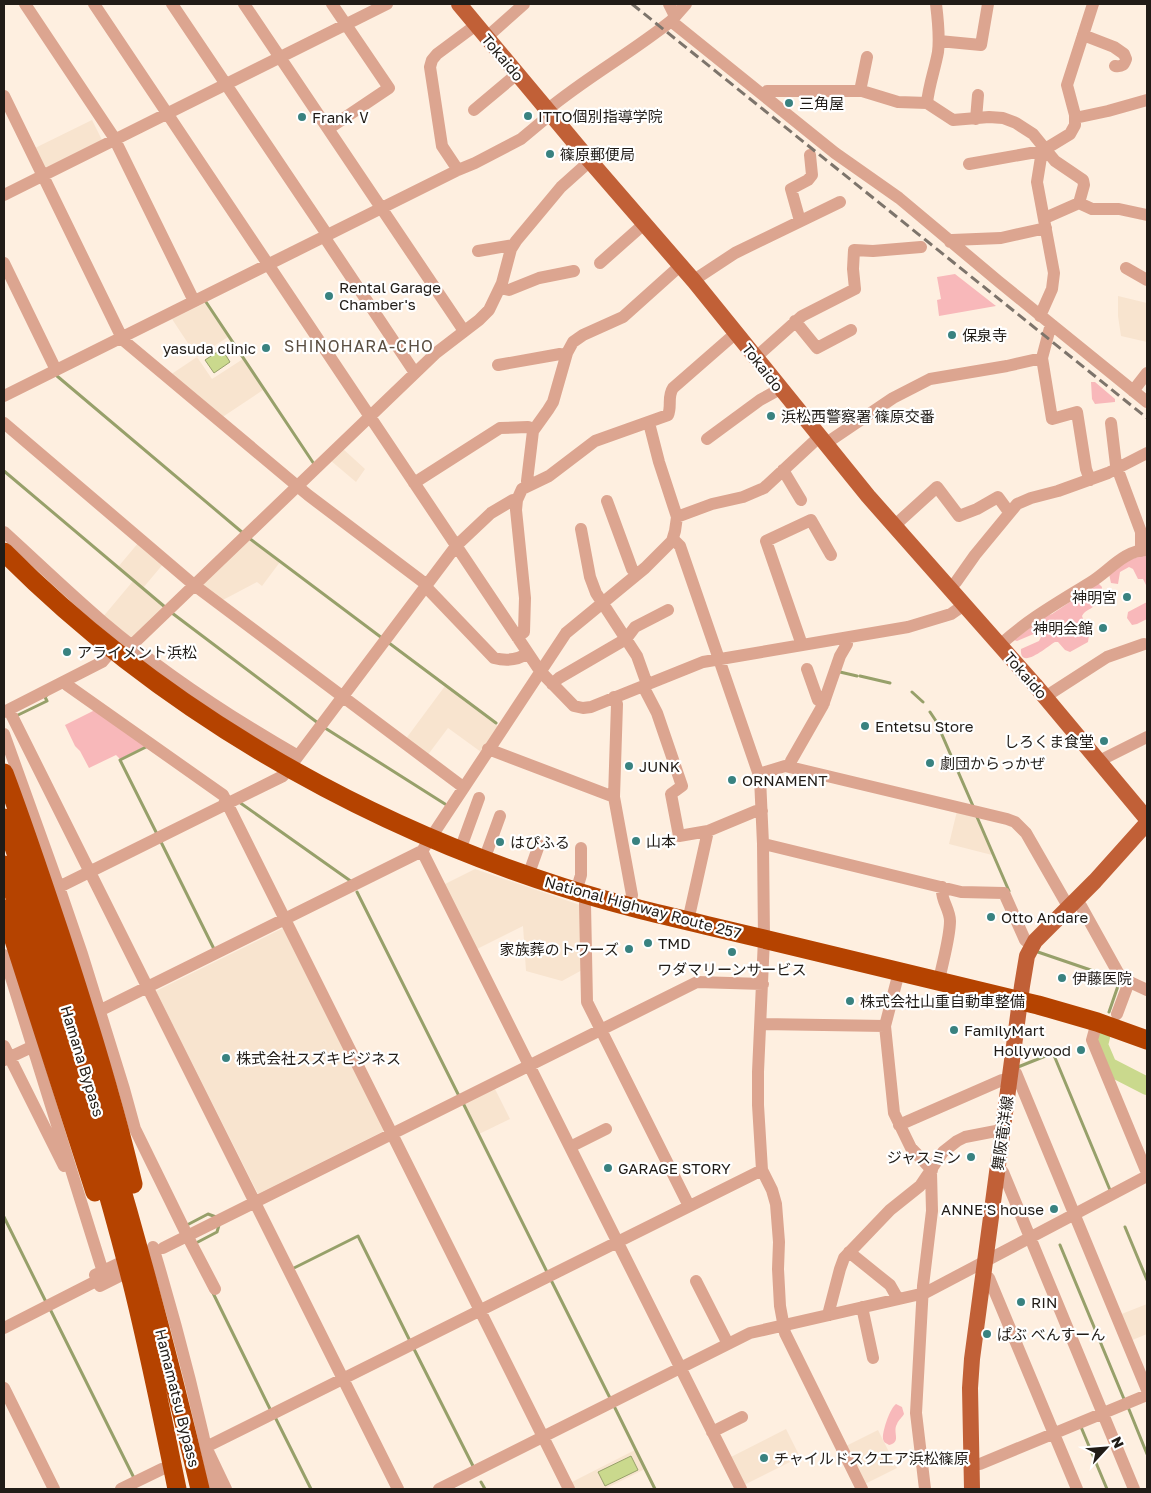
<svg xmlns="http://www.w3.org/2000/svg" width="1151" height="1493" font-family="'Golos Text','Noto Sans JP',sans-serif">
<rect width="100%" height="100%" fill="#feefe0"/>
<path fill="#f8e4cf" d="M92 120 103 142 46 170 35 148Z
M1118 296 1147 303V342L1121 336 1118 316Z
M205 303 228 337 197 357 212 379 243 359 263 390 221 418 170 375 197 357 172 319Z
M342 448 365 469 356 482 330 460Z
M248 538 280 562 262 586 257 582 221 601 201 586Z
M139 542 164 563 143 588 118 567Z
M133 581 165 608 131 641 102 618Z
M445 686 498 726 481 752 448 728 427 756 405 740Z
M957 811 975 816 992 855 949 844Z
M475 869 583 906 584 969 562 981 526 971 523 926 475 950 443 885Z
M285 927 386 1130 258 1194 156 991Z
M494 1087 510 1119 479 1134 463 1102Z
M1147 1304V1334L1130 1341 1119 1315Z
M786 1429 800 1457 742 1486 729 1458Z
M878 1430 897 1468 863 1485 844 1447Z
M635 1450 645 1469 605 1489H573L570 1483Z"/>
<path fill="#f8b8ba" d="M955 274 996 306 939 316 937 300 941 299 937 277Z
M1091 382H1095L1115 399V402L1095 404 1092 399Z
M1147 554V587L1143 579H1138L1133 569 1129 567 1120 572 1118 584 1111 583 1109 574 1123 562Z
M1098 583 1102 587C1101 593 1099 601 1094 606 1090 610 1085 610 1082 616L1089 635 1088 642 1070 652 1065 650 1058 642H1055C1049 645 1019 672 1021 649L1039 641 1041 637 1040 634 1036 633 1017 641 1014 640 1046 616 1052 614Z
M1147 602V619L1137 624 1132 625 1127 618 1128 612Z
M95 710 145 746 120 759 116 755 89 768 80 751 75 746 65 725Z
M896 1404 902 1407 904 1414C902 1418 899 1419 897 1424 892 1432 902 1442 889 1445 886 1443 884 1443 883 1439 882 1432 890 1408 896 1404Z"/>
<path fill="#cad98d" stroke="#97a06a" d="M222 349 230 362 214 373 205 360Z
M631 1456 638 1470 605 1486 598 1472Z"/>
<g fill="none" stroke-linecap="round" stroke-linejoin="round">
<path stroke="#97a06a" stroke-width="3" d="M206 302 314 464
M57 376 243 533
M4 471 165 607
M249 538 382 638
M172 613 318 723
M389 643 496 723
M840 672 857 676
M860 676 890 683
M912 692 923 702
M930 712 936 721 973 806
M16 716 47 701 45 697 47 695
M325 728 445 804
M146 747 120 760 157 834
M239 802 352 882
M977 817 1009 891
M161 842 214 949
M357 892 459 1096
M1035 951 1117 979 1119 983 1109 1012
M1018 1067 1053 1053 1110 1190
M463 1103 547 1272
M4 1217 46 1302
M187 1225 208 1214 216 1217
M1125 1227 1147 1280
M196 1243 217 1232 219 1225
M1060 1245 1124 1399
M294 1268 358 1236 410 1341
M551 1280 610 1398
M212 1291 271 1411
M50 1309 134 1478
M414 1349 473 1466
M1128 1407 1147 1454
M615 1408 655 1489
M275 1417 311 1489
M1081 1427 1107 1489
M481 1482 485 1489"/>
<path stroke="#cad98d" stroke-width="18" d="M1101 1037 1099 1045 1108 1066 1147 1086"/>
<path stroke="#dca590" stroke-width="12" d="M25 4 113 136 194 301
M94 4 540 671 574 706 583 708 591 707 703 662 908 627 951 614 964 605
M172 4 324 230 327 241 415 373
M244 4 464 331
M669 4 675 16
M671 21 686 4
M1083 35 1114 47 1124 54 1126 59C1124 65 1122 67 1115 66
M487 37 524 4
M939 41 981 45 988 4
M860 91 867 57
M764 95 767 91H862L898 102 927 103 953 120 989 117 1003 118 1016 123 1033 134 1055 161 1083 180 1084 185 1079 203
M4 96 123 340 308 495 427 585
M927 103C929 84 935 69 938 52 940 36 938 20 936 4
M474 110 517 74
M547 110C587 77 631 53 671 21L835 153 899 198 998 281 1147 402
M1075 118 1108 111 1147 100
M976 119 978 95
M328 129 389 88 332 4
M969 164 1042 151
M458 170 442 146 430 67 432 60 437 54 476 25
M4 195 387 4
M1045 218 1079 203 1092 209H1119L1147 215
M800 221 791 189 808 180 812 175 810 155
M950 242 952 240 1001 238 1046 228
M478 251 513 245
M4 263 56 370
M600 263 644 224
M1126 268 1147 280
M694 280 735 253 840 202
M500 288 509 290 539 278 574 271
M1040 316 1052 289 1054 273 1037 182 1042 151 1070 134 1075 125V115L1067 85 1093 4
M795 321 817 348 851 330
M1051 324 1042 358 1052 419 1077 412 1086 469 1090 480
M755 358 802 316 855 289 853 269 854 250 873 251 921 247
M498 365 560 354 566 356
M1133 391 1147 373
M4 396 458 170 475 163 521 139 551 114
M4 423 194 585 463 787
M1111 423 1116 465 1141 532V551
M707 439 760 400 780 389
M825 444 893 398 930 379 1007 366 1042 358
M783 470 801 500
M414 483 500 428 528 427 534 429
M528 485 527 481 533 431 548 410 553 402 567 353 573 342 583 335 623 317 681 265
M607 501 632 569 637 574
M677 517 712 504 743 497 764 488 819 437
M894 526 937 487 959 516 977 509 998 497 1009 512
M581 529 590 577 596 593 637 656 647 684
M4 532C37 562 69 593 103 622 163 673 230 717 298 756
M673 539 680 546 760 778 763 844 764 939 758 1072V1105L762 1170 772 1190 776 1204 779 1242 778 1269 780 1306 785 1333 862 1489
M426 587 494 658C506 661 518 660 528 653
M949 588 956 582 975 555 1017 504 1031 498 1058 491 1108 473 1147 453
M517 637 524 632 525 598 516 510 517 500 522 489 549 476 595 441 668 415C672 406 667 397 673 388L736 333
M802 645 766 541 811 520 831 555
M1000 645C1028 619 1059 602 1091 582 1109 571 1124 550 1147 550
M123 656 132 645 436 353 479 320 489 310 502 283 511 249 516 241 561 187 590 161
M807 669 818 700 824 703
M65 681 67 685 223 795 569 1489
M552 684 559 678 626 639 635 627 668 610
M643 686 657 713 682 786 671 794 679 836 708 831 756 811H762
M614 697 617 704 614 797 632 895 629 907
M1045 697 1107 657 1144 644
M4 712 102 662 113 649
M11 714 398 1489
M4 734 59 887 82 954 124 1089 135 1129 185 1231
M488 749 614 797
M1100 763 1105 758 1147 737
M790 767 791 761 823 705 840 656 847 644 846 638
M759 774 785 766 1007 819 1015 822 1026 833 1065 901 1070 906
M763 846 768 845 961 892 1004 893 1025 940 1032 945
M460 850 479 798
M422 851 741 1489
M484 860 500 816
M528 876 539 845
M59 887 283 776 456 546 491 513 513 500H517
M576 892 581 875V848
M588 895 585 904 587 1002 689 1206
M1076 900 1081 906 1121 978 1147 990
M688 921 708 831
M4 955 103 1272
M899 972 885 1026 894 1113 911 1148 932 1170
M939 981C942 964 950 938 950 921 950 909 940 899 942 887
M1117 1014 1129 982
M87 1017 422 851 566 633 645 568 672 541 675 531 677 517 659 462 649 423
M1097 1022 1092 1040 1147 1173
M761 1024 885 1026
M4 1046 64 1166
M4 1060 40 1043
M1010 1072 1016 1073 1147 1390
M899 1125 1002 1080 1009 1081
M570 1147 606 1129
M997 1171 1003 1172 1134 1489
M190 1241 215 1289
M153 1247C177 1326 198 1408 215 1489
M163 1248 697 982 763 984
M849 1252 890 1285 898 1299
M95 1275 120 1263
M982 1277 989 1278 1077 1489
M696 1281 728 1344
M100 1286 124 1274
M862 1307 873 1358
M830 1315 829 1311 840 1269 844 1258 890 1210 920 1186 943 1152 957 1141 965 1137 996 1131 1002 1132
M4 1328 106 1276
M4 1388 54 1489
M712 1432 742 1417
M971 1464H980L1147 1395
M121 1489 162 1469 172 1467
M226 1489 206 1447 762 1170
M439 1489 750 1333 925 1293 1147 1176
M925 1489 916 1413 923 1286 932 1211 931 1172"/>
<path stroke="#c16037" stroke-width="16" d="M459 4 590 161 694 281 868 496 1035 685 1147 819
M972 1489 970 1388 972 1359 1022 986 1027 956 1035 941 1095 881 1147 823"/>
<path stroke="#b54300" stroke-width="19" d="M4 552C158 707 355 821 562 887 623 907 685 920 747 935 844 958 941 981 1038 1005L1097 1022 1147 1040
M4 773C24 826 42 880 60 934 87 1016 113 1099 133 1184
M4 818C80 1039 147 1262 200 1489
M4 865C51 1002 96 1142 132 1283 149 1351 163 1420 177 1489
M4 909 95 1192"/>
<path stroke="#7d746b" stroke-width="3" stroke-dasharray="10 5" stroke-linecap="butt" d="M632 4 1147 418"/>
</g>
<g fill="#398280" stroke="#fff" stroke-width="2">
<circle cx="789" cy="103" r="5"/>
<circle cx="528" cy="116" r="5"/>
<circle cx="302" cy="117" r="5"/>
<circle cx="550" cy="154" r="5"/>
<circle cx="329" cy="296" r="5"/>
<circle cx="952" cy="335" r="5"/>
<circle cx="266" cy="348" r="5"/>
<circle cx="771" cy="416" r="5"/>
<circle cx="1127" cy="597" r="5"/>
<circle cx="1103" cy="628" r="5"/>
<circle cx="67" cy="652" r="5"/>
<circle cx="865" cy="726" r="5"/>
<circle cx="1104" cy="741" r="5"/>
<circle cx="930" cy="763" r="5"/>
<circle cx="629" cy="766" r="5"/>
<circle cx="732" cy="780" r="5"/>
<circle cx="636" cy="841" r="5"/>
<circle cx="500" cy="842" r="5"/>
<circle cx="991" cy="917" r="5"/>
<circle cx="648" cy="943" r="5"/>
<circle cx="629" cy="949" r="5"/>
<circle cx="732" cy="952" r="5"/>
<circle cx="1062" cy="978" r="5"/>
<circle cx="850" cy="1001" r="5"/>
<circle cx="954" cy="1030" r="5"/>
<circle cx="1081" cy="1050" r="5"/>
<circle cx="226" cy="1058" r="5"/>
<circle cx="971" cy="1157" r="5"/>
<circle cx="608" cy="1168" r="5"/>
<circle cx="1054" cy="1209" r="5"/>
<circle cx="1021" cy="1302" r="5"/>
<circle cx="987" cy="1334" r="5"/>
<circle cx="764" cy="1458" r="5"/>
</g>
<g text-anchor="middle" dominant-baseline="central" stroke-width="4.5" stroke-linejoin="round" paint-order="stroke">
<g font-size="15" fill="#211c17" stroke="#fff">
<text transform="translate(503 57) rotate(50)">Tokaido</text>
<text transform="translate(763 367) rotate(52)">Tokaido</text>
<text transform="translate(1026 675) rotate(49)">Tokaido</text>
<text transform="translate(643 907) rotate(15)">National Highway Route 257</text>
<text transform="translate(83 1061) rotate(73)">Hamana Bypass</text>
<text transform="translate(1002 1133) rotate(-82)">舞阪竜洋線</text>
<text transform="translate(178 1398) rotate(76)">Hamamatsu Bypass</text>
</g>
<g font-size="15" fill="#211c17" stroke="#fff" text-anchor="start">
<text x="799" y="103">三角屋</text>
<text x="538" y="116">ITTO個別指導学院</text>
<text x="312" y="117">Frank Ⅴ</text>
<text x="560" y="154">篠原郵便局</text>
<text x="339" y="287">Rental Garage<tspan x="339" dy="17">Chamber's</tspan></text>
<text x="962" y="335">保泉寺</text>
<text x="256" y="348" text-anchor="end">yasuda clinic</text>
<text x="781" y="416">浜松西警察署 篠原交番</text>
<text x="1117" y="597" text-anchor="end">神明宮</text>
<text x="1093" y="628" text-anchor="end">神明会館</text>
<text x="77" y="652">アライメント浜松</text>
<text x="875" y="726">Entetsu Store</text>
<text x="1094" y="741" text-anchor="end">しろくま食堂</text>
<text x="940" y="763">劇団からっかぜ</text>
<text x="639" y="766">JUNK</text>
<text x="742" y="780">ORNAMENT</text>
<text x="646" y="841">山本</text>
<text x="510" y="842">はぴふる</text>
<text x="1001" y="917">Otto Andare</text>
<text x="658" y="943">TMD</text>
<text x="619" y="949" text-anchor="end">家族葬のトワーズ</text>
<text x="732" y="969" text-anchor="middle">ワダマリーンサービス</text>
<text x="1072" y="978">伊藤医院</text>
<text x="860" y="1001">株式会社山重自動車整備</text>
<text x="964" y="1030">FamilyMart</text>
<text x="1071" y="1050" text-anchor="end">Hollywood</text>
<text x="236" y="1058">株式会社スズキビジネス</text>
<text x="961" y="1157" text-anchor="end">ジャスミン</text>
<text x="618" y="1168">GARAGE STORY</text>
<text x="1044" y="1209" text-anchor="end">ANNE'S house</text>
<text x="1031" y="1302">RIN</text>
<text x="997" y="1334">ぱぶ べんすーん</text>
<text x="774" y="1458">チャイルドスクエア浜松篠原</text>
</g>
<g font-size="16" letter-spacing="1" fill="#5b4f42" stroke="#fff">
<text x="359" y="346">SHINOHARA-CHO</text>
</g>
</g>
<rect width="1151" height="1493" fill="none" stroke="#211c17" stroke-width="10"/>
<g transform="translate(1106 1448) rotate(64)" stroke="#ffffff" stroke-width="4" paint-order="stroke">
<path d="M0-4L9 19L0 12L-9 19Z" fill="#211c17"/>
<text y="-8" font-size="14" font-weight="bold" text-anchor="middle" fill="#211c17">N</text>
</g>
</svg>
